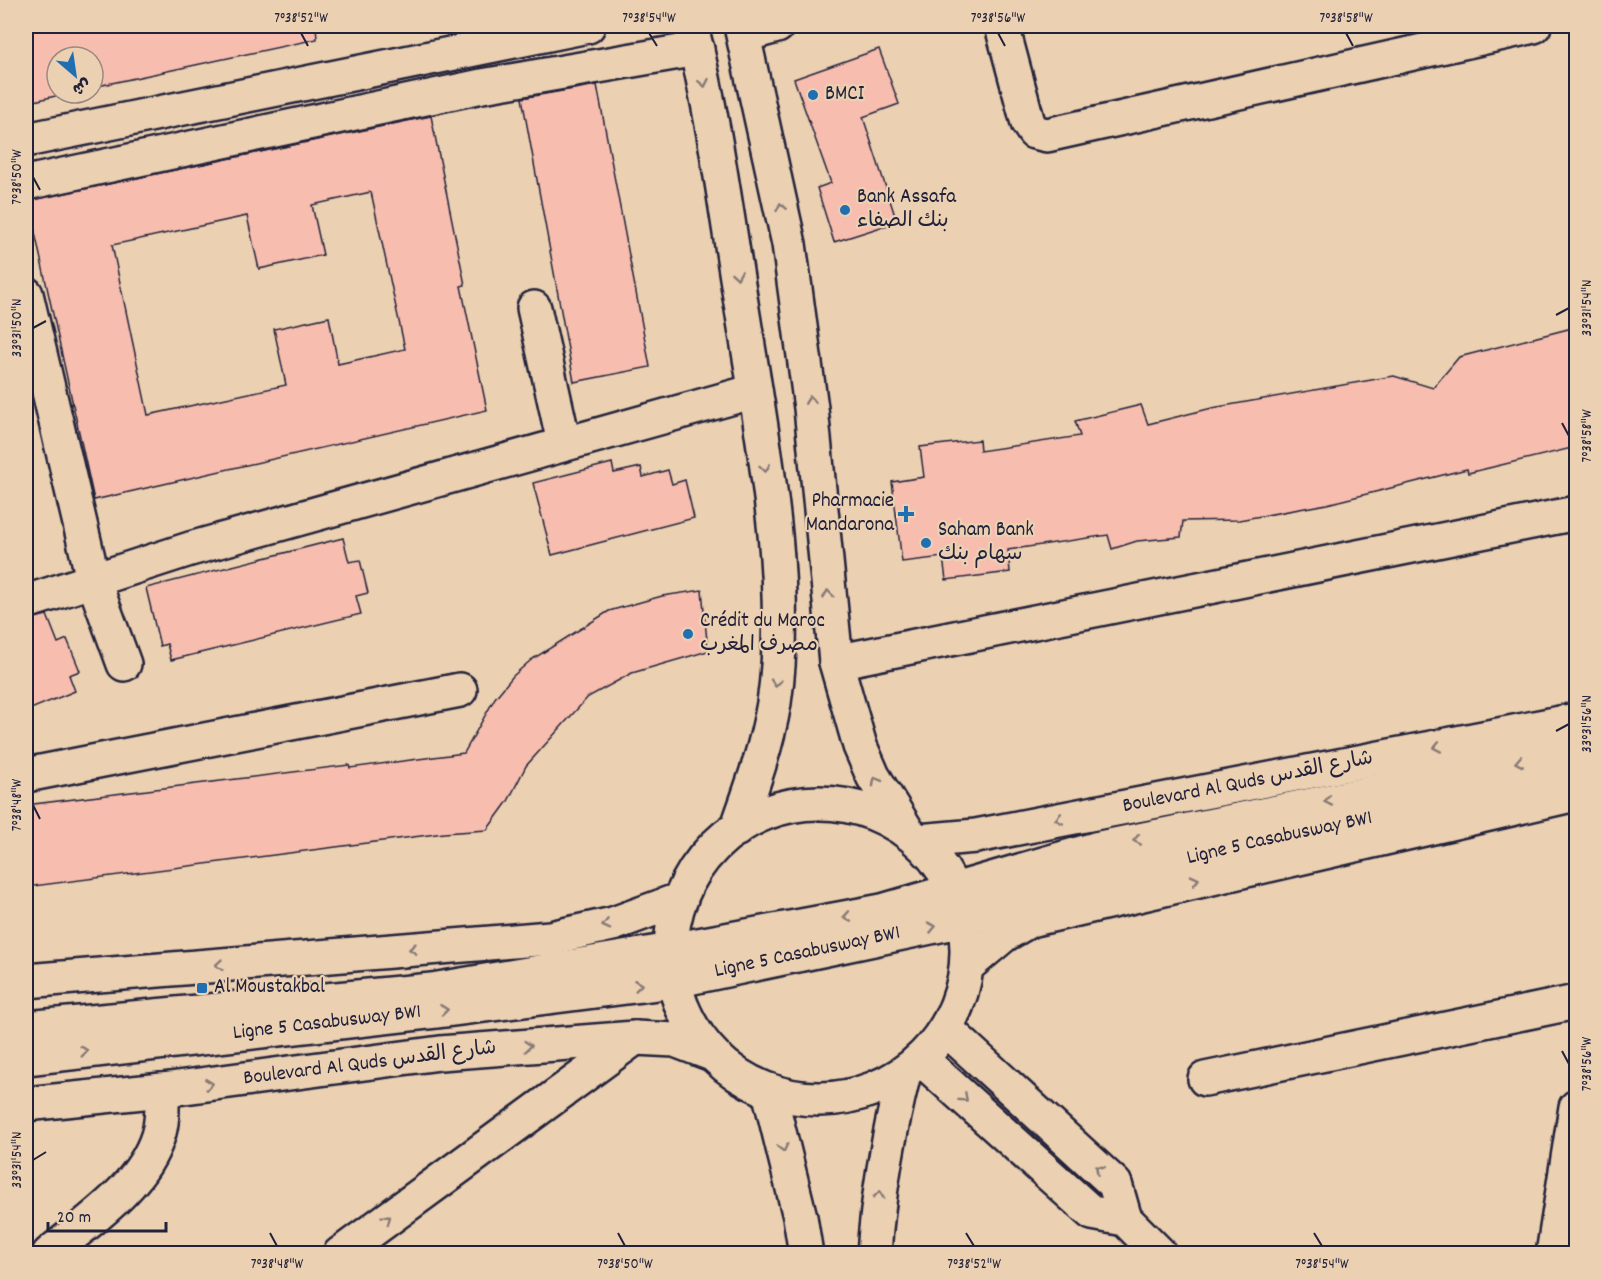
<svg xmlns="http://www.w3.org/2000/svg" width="1602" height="1279" font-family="Dekko,'Playpen Sans Arabic',sans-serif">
<rect width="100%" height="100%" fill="#ebd0b2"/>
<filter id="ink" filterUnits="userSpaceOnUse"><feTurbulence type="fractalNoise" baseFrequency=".0167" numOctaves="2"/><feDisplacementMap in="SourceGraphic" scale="12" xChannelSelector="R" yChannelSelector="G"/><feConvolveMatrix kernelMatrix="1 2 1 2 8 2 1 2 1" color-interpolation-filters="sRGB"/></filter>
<g filter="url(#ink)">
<path fill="#f7bdae" stroke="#22223b" stroke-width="1.5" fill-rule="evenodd" d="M26 26H316L317 39 93 87V57H57V93H68L26 103Z
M879 49 899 104 863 117 897 222 834 242 817 188 831 183 794 79Z
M597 85 650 367 574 382 522 98Z
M431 116 465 285 461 286 487 410 94 500 28 201ZM371 192 405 349 338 364 329 317 274 329 286 385 148 415 112 245 247 216 259 269 323 255 312 205Z
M1576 327V447L1468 473 1467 469 1327 504 1239 520 1183 521 1181 537 1137 541 1112 549 1108 535 1008 550 1010 572 946 580 943 557 902 562 892 482 924 477 920 447 979 440 980 451 1080 436 1075 421 1141 405 1148 424 1212 408 1394 376 1433 388 1459 357Z
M612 463 614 473 641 467 643 477 668 470 672 484 685 480 694 518 552 555 533 483Z
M343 538 349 562 360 560 368 593 356 596 361 614 171 660 167 644 160 646 146 588Z
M702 590 708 651 632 673 588 697 526 766 508 801 487 830 444 833 26 887V805L349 765 350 768 464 753 495 698 513 676 531 660 609 611 662 596Z
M47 615 58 643 67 639 80 671 69 675 75 691 26 711V620Z"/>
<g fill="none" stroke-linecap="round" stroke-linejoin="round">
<g stroke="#22223b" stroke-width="38">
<g id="minor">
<path d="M691 26C715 121 727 219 743 315 762 435 792 583 774 703 767 746 752 787 737 829"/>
<path d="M741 26 789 244 811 408 836 662 860 746 873 776 907 831"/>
<path d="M1002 26 1028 123 1034 132 1047 135 1534 26"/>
<path d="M744 35 777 26"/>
<path d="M26 140 588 26"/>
<path d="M26 183 482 86 697 49"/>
<path d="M26 294 93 579 124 664"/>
<path d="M534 308 564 443"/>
<path d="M26 602 190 549 755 391"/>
<path d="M836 662 1576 513"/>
<path d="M26 775 460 690"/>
<path d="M26 1028 432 990 671 950 882 911 1095 849 1576 751"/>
<path d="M946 1029 1115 1184 1125 1219 1160 1254"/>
<path id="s1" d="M26 1058 436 1011 674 981 964 920 1097 881 1260 842 1576 776"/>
<path d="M921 1059 1092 1213 1125 1219"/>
<path d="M1205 1079 1576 1002"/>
<path d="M49 1254C88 1221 142 1187 158 1136 163 1121 162 1105 162 1090"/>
<path d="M340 1254 635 1038"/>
<path d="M1553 1254 1576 1107"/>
</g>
</g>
<g stroke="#22223b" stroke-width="38">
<path id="major" d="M671 951a148 148 0 1 1 296 0a148 148 0 1 1-296 0Z
M918 841 976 836 1576 720
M967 966 1004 935 1030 920 1576 794
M26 981 550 938 613 924 681 899
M769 1091 800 1217 806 1254
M26 1104 162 1090 440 1053 635 1038 675 1040 712 1054
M874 1254C878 1192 889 1133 904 1073"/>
</g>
<use href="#minor" stroke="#ebd0b2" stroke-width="33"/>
<use href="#major" stroke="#ebd0b2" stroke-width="33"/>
</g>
<defs><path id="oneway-chevron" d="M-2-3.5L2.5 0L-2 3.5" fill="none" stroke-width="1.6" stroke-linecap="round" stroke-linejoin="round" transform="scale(1.5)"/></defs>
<g stroke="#867976">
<use href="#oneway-chevron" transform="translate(704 83) rotate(79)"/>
<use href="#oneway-chevron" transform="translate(781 207) rotate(-102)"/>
<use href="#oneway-chevron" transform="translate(737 275) rotate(81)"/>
<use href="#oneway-chevron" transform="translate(810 400) rotate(-97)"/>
<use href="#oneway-chevron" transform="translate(765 468) rotate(82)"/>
<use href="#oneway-chevron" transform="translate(828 594) rotate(-97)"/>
<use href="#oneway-chevron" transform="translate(776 683) rotate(95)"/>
<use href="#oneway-chevron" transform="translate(1437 747) rotate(169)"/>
<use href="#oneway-chevron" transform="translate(1519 762) rotate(169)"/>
<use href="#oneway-chevron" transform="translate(876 781) rotate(-120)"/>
<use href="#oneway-chevron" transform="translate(1328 801) rotate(169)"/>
<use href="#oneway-chevron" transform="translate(1059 819) rotate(169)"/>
<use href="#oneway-chevron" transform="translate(1137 840) rotate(169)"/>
<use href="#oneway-chevron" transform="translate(1195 880) rotate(-13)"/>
<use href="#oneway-chevron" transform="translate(847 917) rotate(170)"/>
<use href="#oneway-chevron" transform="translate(606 925) rotate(166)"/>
<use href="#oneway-chevron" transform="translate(932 927) rotate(-12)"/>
<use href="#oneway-chevron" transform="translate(413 949) rotate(175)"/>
<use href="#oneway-chevron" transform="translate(219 965) rotate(175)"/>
<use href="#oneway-chevron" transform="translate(638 985) rotate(-7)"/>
<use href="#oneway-chevron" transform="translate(444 1010) rotate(-7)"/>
<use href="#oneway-chevron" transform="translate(528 1046) rotate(-5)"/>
<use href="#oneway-chevron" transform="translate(84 1051) rotate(-6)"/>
<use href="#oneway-chevron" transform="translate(209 1084) rotate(-7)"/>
<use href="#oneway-chevron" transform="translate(964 1098) rotate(42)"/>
<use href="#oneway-chevron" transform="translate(783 1148) rotate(76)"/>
<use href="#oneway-chevron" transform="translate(1099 1169) rotate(-137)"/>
<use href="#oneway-chevron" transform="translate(879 1195) rotate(-84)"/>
<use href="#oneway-chevron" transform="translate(387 1219) rotate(-37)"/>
</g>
</g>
<path fill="none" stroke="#22223b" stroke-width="2" d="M301 33 308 46M649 33 657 46M998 33 1005 46M1346 33 1353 46M33 177 40 190M1556 315 1569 308M33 328 46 321M1562 423 1569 436M1556 731 1569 724M33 805 40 819M1562 1051 1569 1064M33 1160 46 1152M270 1233 277 1246M618 1233 625 1246M966 1233 974 1246M1314 1233 1322 1246"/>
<g fill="#1f6fb2" stroke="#ebd0b2" stroke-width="2">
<circle cx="813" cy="95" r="6"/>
<circle cx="845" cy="210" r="6"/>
<path d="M903 505h6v6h6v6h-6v6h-6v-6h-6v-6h6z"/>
<circle cx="926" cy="543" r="6"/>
<circle cx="688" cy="634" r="6"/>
<rect x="196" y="982" width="12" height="12" rx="3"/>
</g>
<g text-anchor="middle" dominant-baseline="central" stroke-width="4.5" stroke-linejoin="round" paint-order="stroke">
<g font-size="21" fill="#22223b" stroke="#ebd0b2" text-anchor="start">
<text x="825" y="95">BMCI</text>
<text x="857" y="198">Bank Assafa<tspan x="857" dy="24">بنك الصفاء</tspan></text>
<text x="894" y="502" text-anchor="end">Pharmacie<tspan x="894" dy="24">Mandarona</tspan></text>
<text x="938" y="531">Saham Bank<tspan x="938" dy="24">سهام بنك</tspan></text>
<text x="700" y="622">Crédit du Maroc<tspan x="700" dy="24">مصرف المغرب</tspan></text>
<text x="214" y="988">Al Moustakbal</text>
</g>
<g font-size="21" fill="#22223b" stroke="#ebd0b2">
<text transform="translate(1248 783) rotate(-11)">Boulevard Al Quds شارع القدس</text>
<text stroke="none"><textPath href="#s1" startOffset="1275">Ligne 5 Casabusway BW1</textPath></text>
<text stroke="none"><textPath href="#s1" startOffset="789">Ligne 5 Casabusway BW1</textPath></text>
<text stroke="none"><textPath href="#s1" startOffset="303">Ligne 5 Casabusway BW1</textPath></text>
<text transform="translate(370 1064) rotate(-7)">Boulevard Al Quds شارع القدس</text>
</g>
</g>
<rect width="1602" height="1279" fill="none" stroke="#ebd0b2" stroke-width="66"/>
<g transform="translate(75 75) rotate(151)"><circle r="28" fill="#ebd0b2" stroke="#9b8a82" stroke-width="1.5"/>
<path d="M0-4.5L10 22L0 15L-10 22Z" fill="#1f6fb2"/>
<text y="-9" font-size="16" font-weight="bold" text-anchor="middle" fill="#22223b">ش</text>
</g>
<path d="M48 1222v9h118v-9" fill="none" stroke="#22223b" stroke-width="3"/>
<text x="57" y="1222" font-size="18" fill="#22223b" stroke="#ebd0b2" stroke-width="4.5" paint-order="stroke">20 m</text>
<rect x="33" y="33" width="1536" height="1213" fill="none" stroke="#22223b" stroke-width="2"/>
<g font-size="15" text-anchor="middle" fill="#22223b">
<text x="301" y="22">7°38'52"W</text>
<text x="649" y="22">7°38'54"W</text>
<text x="998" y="22">7°38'56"W</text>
<text x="1346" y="22">7°38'58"W</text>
<text transform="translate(16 177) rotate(-90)" y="5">7°38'50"W</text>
<text transform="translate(1586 308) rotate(-90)" y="5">33°31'54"N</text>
<text transform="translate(16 328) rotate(-90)" y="5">33°31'50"N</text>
<text transform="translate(1586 436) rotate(-90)" y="5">7°38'58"W</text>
<text transform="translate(1586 724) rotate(-90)" y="5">33°31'56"N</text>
<text transform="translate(16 805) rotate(-90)" y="5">7°38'48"W</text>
<text transform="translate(1586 1064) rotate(-90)" y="5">7°38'56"W</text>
<text transform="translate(16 1160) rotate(-90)" y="5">33°31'54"N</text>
<text x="277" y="1268">7°38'48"W</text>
<text x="625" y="1268">7°38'50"W</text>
<text x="974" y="1268">7°38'52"W</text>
<text x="1322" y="1268">7°38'54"W</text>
</g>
</svg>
